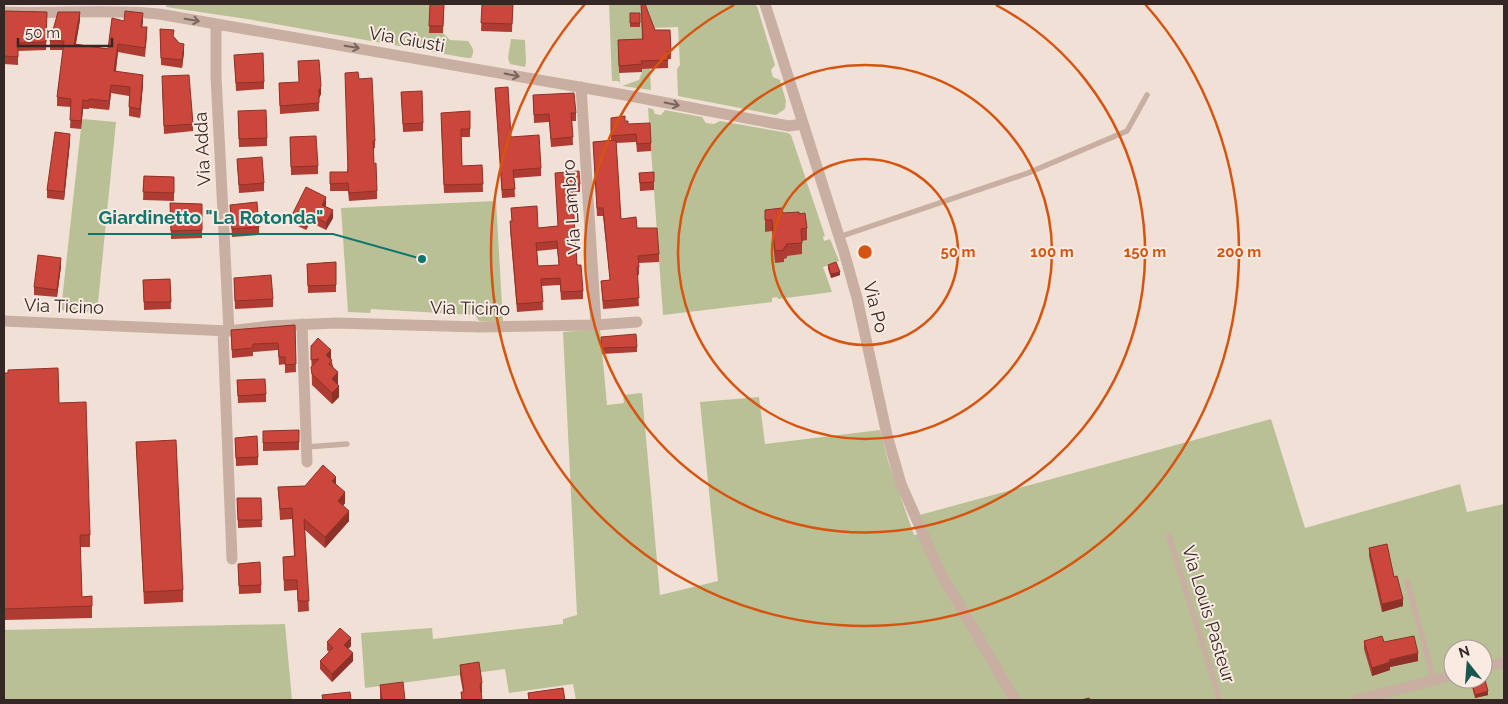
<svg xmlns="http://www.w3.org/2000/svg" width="1508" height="704" font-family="Raleway,sans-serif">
<rect width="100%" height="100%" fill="#f1e0d6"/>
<path fill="#b9c096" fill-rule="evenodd" d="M167 4H430L443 33 450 40 468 41C473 48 475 51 471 58H467L247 19 166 7Z
M609 4H753L757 6 775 65 771 70 773 77 780 80 786 101 785 109 776 115 770 114 678 96 677 69 680 65 678 27 652 28 642 21 645 69H650L651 90 622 86 639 80 642 72 640 47 618 48 620 83 618 81H612Z
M511 39 525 40 526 62 525 67 510 64 508 58Z
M648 108 653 109 655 114 661 115 665 110 702 117 706 123 714 124 720 121 788 133 791 135 825 236 823 237 824 241 830 239 839 261 823 267 832 292 778 299 777 297 772 298V302L663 315Z
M82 119 116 122 97 313 61 310Z
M496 201 503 322 479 321 475 315 371 309 370 313 348 312 341 208Z
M600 329 607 405 624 403 623 395 642 393 660 595 718 581 700 402 759 397 765 444 880 430 889 464 914 535 923 533 916 516 1271 419 1305 528 1460 484 1467 512 1504 504V700H576L573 684 509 693 505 669 365 688 361 633 432 628 433 639 563 624V619L577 615 563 332ZM1453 649H1483V679H1453Z
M285 624 292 700H4V630Z"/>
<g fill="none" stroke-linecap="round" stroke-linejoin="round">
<path stroke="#c9aea2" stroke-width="5.5" d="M839 237 1028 173 1127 131 1147 95
M306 447 347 444
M1169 536 1220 700
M1407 581 1434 680"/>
<path stroke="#c9aea2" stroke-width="11" d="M765 4 844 252 857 298 887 435 901 484 939 570 1015 700
M4 12C55 14 107 9 159 14L625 95 772 123 789 126 803 124
M216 24V76L229 331
M581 87 596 325
M4 321 229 331 270 326 336 323 480 327 596 325 637 322
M302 324 307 462
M223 331 232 559
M1483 668 1504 662
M1357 700 1453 675"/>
</g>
<path fill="#af3c33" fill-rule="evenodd" d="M430 4H444L443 33H429Z
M482 4H513L512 32 481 31Z
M641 4 655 30 671 51V59H668V68L642 69V72L619 73 618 40 642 39Z
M4 11 47 12 46 50 18 51V65L4 64Z
M630 13H640V27H630Z
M80 20 76 44 108 49 124 21H143L142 27 147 36 145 57 118 52 116 71 143 84 140 118 129 116V96L111 93 109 110 89 108V109H83L81 129 70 128 71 107 57 106V97L63 50H50V41Z
M160 29 174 37 179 43 184 52 182 68 161 65Z
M234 55 264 82V89L236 91Z
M359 79 375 141V148L373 149 374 164 377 191V199L349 201 348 191H330V172H347Z
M279 83 321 94 319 98V111L280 114Z
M162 84 193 124V131L164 134Z
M495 88 511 137 541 168V176L514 178 515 197 502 198Z
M401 92 423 123V131L403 132Z
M533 95 576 113V121H572L573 145 551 147 549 122 534 123Z
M238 111 267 138V146L239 147Z
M611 118 625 121 628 124 651 143V151L637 152 636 142 616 143 621 219 637 228 659 254V262L639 263V275H637L639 306 603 309 601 281 610 280 603 216H597L593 142 611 140Z
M441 120 470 129V137H461L462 166 482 165 483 192 444 193Z
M290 137 318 166V174L291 175Z
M70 142 64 200 47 198V190Z
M237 159 264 183V191L239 193Z
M555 173 580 184V192H572L577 265 583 291V299L561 300 560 285 542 286 543 310 517 312 510 229V221H512L511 208 538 228 558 226ZM557 249 559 265 538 266 537 251Z
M639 173 654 182V190L640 191Z
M144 176 174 177V201L143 200Z
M170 203 202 204V238L171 239Z
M230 205 259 227V235L232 237Z
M326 205 325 206 333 218 326 230 310 222 306 230 292 223V215Z
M765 210 783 213 799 214 807 228V240L802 241V254L787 256V258L784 259V262L775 263 772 231 765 232Z
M336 262V292L308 293 307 264Z
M828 265 840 275 831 278 828 269Z
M61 266 57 297 34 295V287Z
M234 278 273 299V307L235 309Z
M170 279 171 309 144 310 143 280Z
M295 325 296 372 285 373V364L279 365 278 350 253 352V356L232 358 231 330Z
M601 337 637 347V352L602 354Z
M311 346 331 359 338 384 339 397 332 404 312 385Z
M4 373 59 403 90 535V547H80L82 597 92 596V618L4 620Z
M237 380 266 394V402L238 403Z
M263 431 299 442V450L263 451Z
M235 438 258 457V465L236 466Z
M136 442 183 590V602L144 604Z
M336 485 345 503 343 506 349 521 325 548 305 530 309 611 298 612 297 590 284 591 283 557 294 556 292 519 280 520 278 487Z
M237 498H261L262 527 238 528Z
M1369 548 1394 577 1403 606 1382 612 1369 556Z
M238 564 261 585V593L239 594Z
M1364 641 1384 642 1418 661 1390 667V670L1372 676 1364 649Z
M327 642 351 646 348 649 353 661 332 682 320 669V661L329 652 327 650Z
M460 665 482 683V693L461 700V692H463L460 675Z
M1471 679 1488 695 1475 698 1471 683Z
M380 685 405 700H380Z"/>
<path fill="#8e3129" d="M80 12V20L74 52V44Z
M143 13V21L141 35V27Z
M118 44V52L114 80V71Z
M184 44V52L182 68V60Z
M143 75V84L140 118V109Z
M111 85V93L109 110V101Z
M321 86V94L319 98V90Z
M83 100V109L81 129V121Z
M70 134V142L64 200V192Z
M326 197V205L322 213V205Z
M333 210V218L326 230V223Z
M310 214V222L306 230V222Z
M61 258V266L57 297V290Z
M840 272V275L831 278V274Z
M331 350V361L326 355Z
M338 372V384L332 391V379Z
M339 386V397L332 404V393Z
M336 477V487L332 481Z
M345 492V503L338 512V501Z
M349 511V521L325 548V537Z
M1403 599V606L1382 612V604Z
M351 638V646L344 653V645Z
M353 653V661L332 682V674Z
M1418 653V661L1390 667V670L1372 676V668L1389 660Z
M1488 691V695L1475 698V695Z"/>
<path fill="#cb463b" stroke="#8e3129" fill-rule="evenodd" d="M430 4H444L443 26H429Z
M482 4H513L512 24 481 23Z
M641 4H645L655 30H670L671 51H668V60L641 61 642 64 619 66 618 40 643 39Z
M4 11 47 12 46 42 18 43V57L4 56Z
M125 11 143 13 141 27H147L145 48 118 44 114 71 143 75 140 109 129 107 130 87 111 85 109 101 89 99V101L83 100 81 121 70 120 71 99 57 97 64 41H50L58 12H80L74 44 108 49 112 18 124 21Z
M630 13H640V23H630Z
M160 29 174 30 173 36 179 43 184 44 182 60 161 58Z
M263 53 264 82 236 83 234 55Z
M319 60 321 86 319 90V103L280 106 279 83 299 82 298 61Z
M358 72 359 79 372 78 375 141H373L374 164 376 163 377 191 349 193 348 183 330 184V172H348L345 73Z
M189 75 193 124 164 126 162 76Z
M508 87 511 137 539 135 541 168 513 170 515 189 502 190 495 88Z
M422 91 423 123 403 124 401 92Z
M574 93 576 113H571L573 137 551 139 549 114 534 115 533 95Z
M266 110 267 138 239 139 238 111Z
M470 111V129H461L462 166 482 165 483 184 444 185 441 113Z
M625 116V121H628V124L650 123 651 143 637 144 636 134 611 136V118Z
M55 132 70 134 64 192 47 190Z
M316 136 318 166 291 167 290 137Z
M616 140 621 219 636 217 637 228H657L659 254 638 256 639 267H637L639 298 603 301 601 281 610 280 603 208H597L593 142Z
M262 157 264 183 239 185 237 159Z
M579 171 580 184 572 185 577 265H581L583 291 561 292 560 278 541 279 543 302 517 304 510 221H512L511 208 537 206 538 228 558 226 555 173ZM557 241 559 265 538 266 536 243Z
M654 172V182L640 183 639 173Z
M144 176 174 177V193L143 192Z
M306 187 326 197 322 205 333 210 326 223 310 214 306 222 292 215Z
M257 202 259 227 232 229 230 205Z
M170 203 202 204V230L171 231Z
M782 208 783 213 799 212V214L805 213 807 228 801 229 802 243 786 244 787 247H784V250L775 251 772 220H765V210Z
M38 255 61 258 57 290 34 287Z
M336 262V285L308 286 307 264Z
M836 262 840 272 831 274 828 265Z
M271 275 273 299 235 301 234 278Z
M170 279 171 302H144L143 280Z
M295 325 296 364 285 365V357H279L278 343 253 344V348L232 350 231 330Z
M636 334 637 347 602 348 601 337Z
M318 338 331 350 326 355 332 360 329 364 338 372 332 379 339 386 332 393 312 374 311 367 319 359 311 360V346Z
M58 368 59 403 86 402 90 535H80L82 597 92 596V606L4 609V373H8V370Z
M265 379 266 394 238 396 237 380Z
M299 430V442L263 443V431Z
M257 436 258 457 236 458 235 438Z
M176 440 183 590 144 592 136 442Z
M323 465 336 477 332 481 345 492 338 501 349 511 325 537 304 519 309 601H298L297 580H284L283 557 295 556 292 508 280 509 278 487 305 486Z
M237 498H261L262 520H238Z
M1387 544 1394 577 1397 576 1403 599 1382 604 1369 548Z
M260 562 261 585 239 586 238 564Z
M340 628 351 638 344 645 353 653 332 674 320 661 333 648 327 642Z
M1382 636 1384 642 1414 636 1418 653 1389 660 1390 662 1372 668 1364 641Z
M479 662 482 683 480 684 482 700H458H462L461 692H464L460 665Z
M1483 676H1484L1488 691 1475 695 1471 679H1483Z
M403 682 405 700H382L380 685Z
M563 688 565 700H529L528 693Z
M350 692 351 700H323L322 695Z
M1089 698 1090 700H1081Z"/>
<defs><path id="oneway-shaft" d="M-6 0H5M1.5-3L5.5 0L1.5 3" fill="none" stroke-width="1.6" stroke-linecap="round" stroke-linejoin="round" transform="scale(1.25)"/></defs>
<g stroke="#77645d">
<use href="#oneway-shaft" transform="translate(192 20) rotate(10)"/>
<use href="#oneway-shaft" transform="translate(352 47) rotate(10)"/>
<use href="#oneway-shaft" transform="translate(512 75) rotate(11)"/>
<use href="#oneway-shaft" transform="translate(672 104) rotate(11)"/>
</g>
<g fill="none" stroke="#d6540e" stroke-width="2.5">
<circle cx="865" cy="252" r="93"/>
<circle cx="865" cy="252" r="187"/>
<path d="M996 5A280 280 0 1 1 734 5"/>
<path d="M1145 4A374 374 0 1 1 585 4"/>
</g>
<g text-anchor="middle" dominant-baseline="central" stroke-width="4" stroke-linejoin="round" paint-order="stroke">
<g font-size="18" fill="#342725" stroke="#f9ebe2">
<text transform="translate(407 39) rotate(10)">Via Giusti</text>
<text transform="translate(202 149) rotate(-93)">Via Adda</text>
<text transform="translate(571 207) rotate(-94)">Via Lambro</text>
<text transform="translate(64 306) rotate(2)">Via Ticino</text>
<text transform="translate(876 307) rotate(76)">Via Po</text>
<text transform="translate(470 308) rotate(1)">Via Ticino</text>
<text transform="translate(1209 614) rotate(73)">Via Louis Pasteur</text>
</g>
</g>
<circle cx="865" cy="252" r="8" fill="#d6540e" stroke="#f9ebe2" stroke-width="2.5"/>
<g font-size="15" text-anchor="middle" font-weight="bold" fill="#d6540e" stroke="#f9ebe2" stroke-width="4" stroke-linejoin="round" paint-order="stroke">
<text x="958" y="257">50 m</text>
<text x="1052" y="257">100 m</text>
<text x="1145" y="257">150 m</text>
<text x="1239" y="257">200 m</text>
</g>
<path fill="none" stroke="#0f766e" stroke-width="2" d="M422 259L333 234H88"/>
<circle fill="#0f766e" stroke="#f9ebe2" stroke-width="2" cx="422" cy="259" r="5"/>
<g font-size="19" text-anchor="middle" font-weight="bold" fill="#0f766e" stroke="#f9ebe2" stroke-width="4" stroke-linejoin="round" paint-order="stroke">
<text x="211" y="224">Giardinetto "La Rotonda"</text>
</g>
<rect width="1508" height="704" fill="none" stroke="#342725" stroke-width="10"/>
<g transform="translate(1468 664) rotate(343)"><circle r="24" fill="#f9ebe2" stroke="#aa9d96"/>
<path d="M0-4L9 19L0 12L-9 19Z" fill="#195650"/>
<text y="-8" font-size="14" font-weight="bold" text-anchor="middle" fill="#342725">N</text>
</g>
<path d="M18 38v8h94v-8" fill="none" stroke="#342725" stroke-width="2.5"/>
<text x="25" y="38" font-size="15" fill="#342725" stroke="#f9ebe2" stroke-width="4" paint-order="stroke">50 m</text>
</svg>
